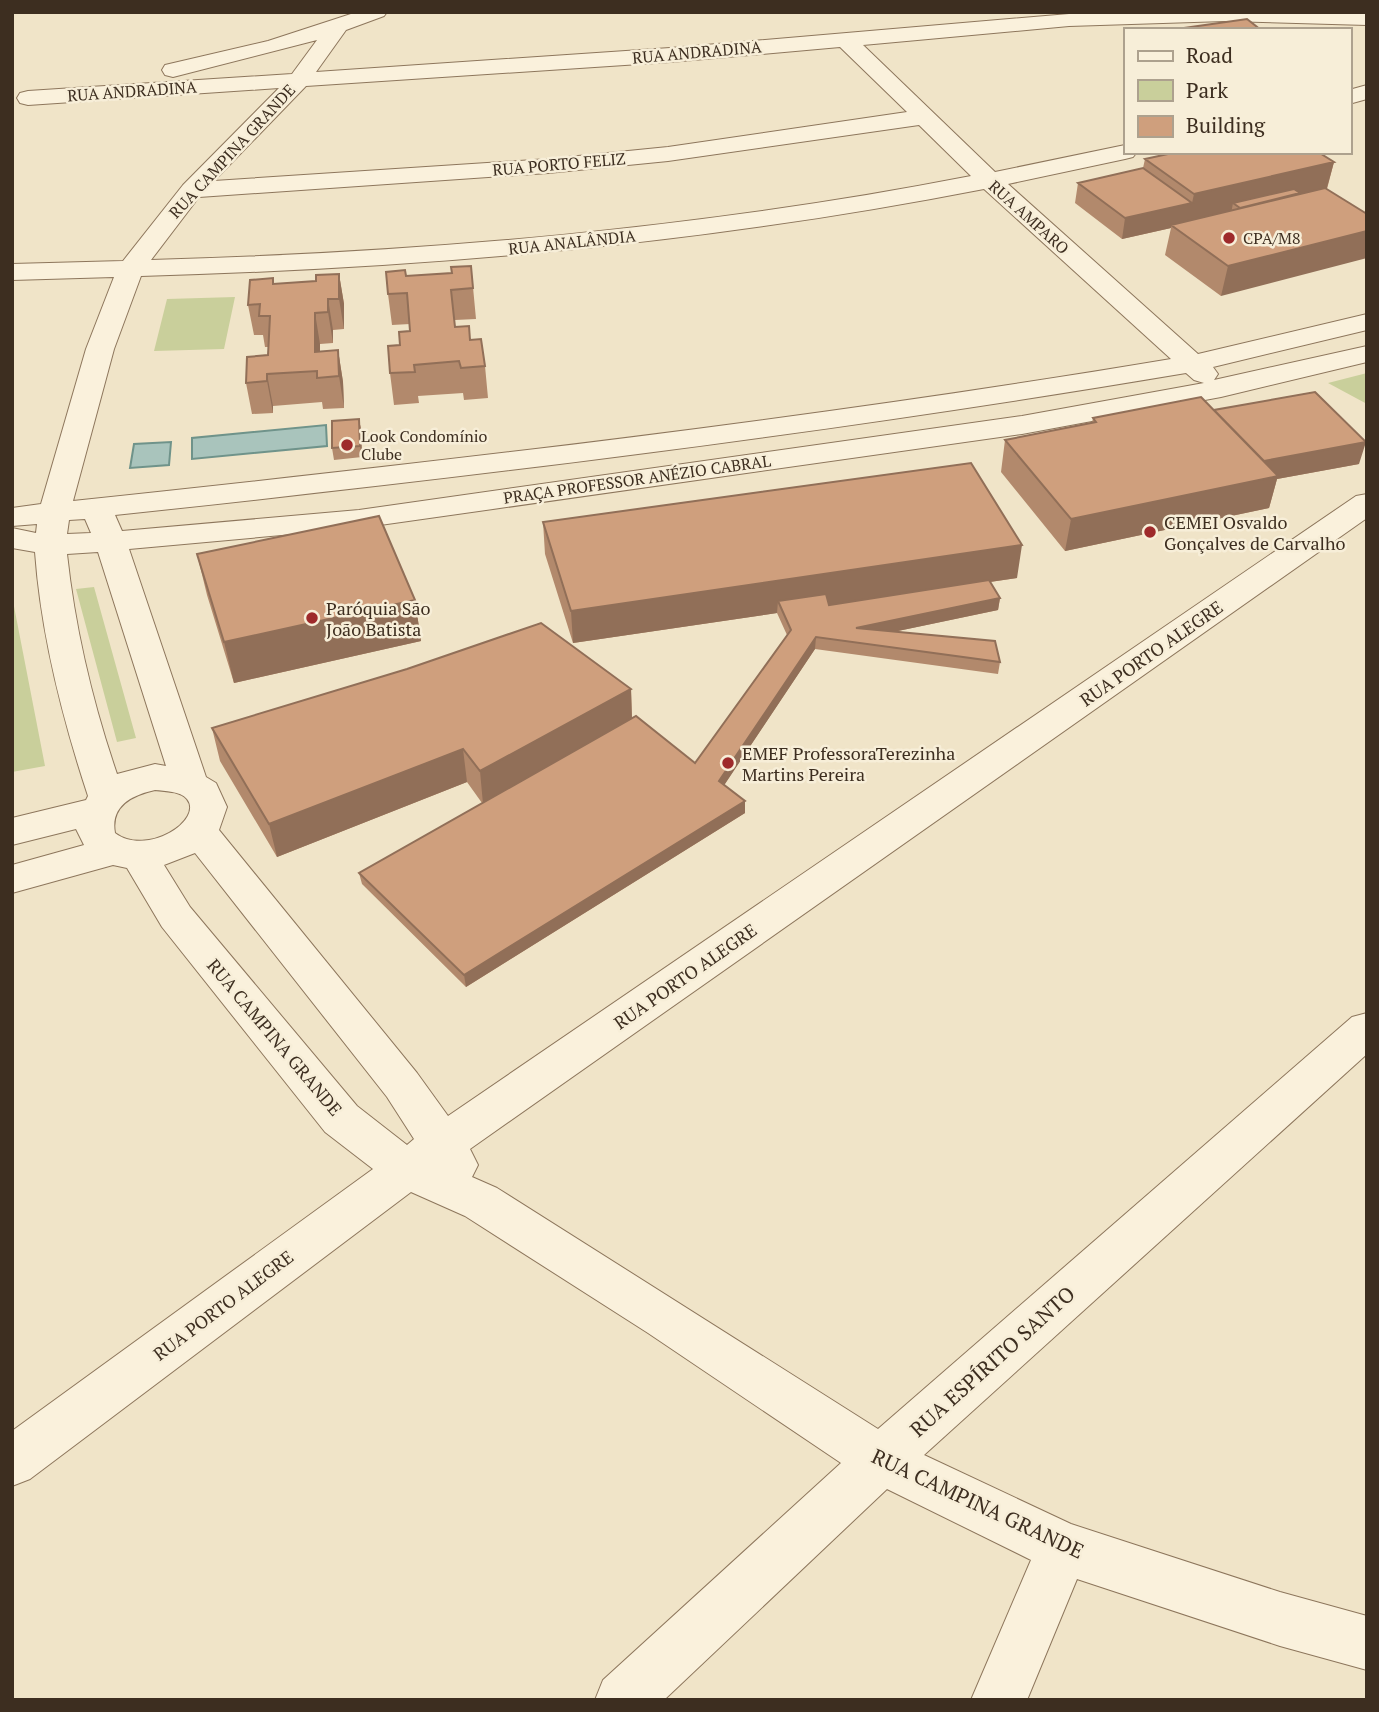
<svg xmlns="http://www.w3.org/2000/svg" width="1379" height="1712" font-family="'PT Serif',serif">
<rect width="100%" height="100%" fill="#f0e4c8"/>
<path fill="#c9cf9b" d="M235 297 224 349 154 351 167 299Z
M1367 373V404L1328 383Z
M94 587 136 738 117 742 76 589Z
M12 596 45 766 12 772Z"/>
<path fill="#a9c4bc" stroke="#6f938a" stroke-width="2" d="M326 425 327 446 192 459V438Z
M171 442 169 465 130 468 134 444Z"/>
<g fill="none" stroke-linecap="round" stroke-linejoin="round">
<g stroke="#8d765c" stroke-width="2">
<path id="minor" d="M357 12H387L384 16 346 30 316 72 670 48 1069 14 1367 13V25L1225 21 1069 26 863 45 995 172 1125 145V152H1137L1133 157 1125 159 1008 184 1198 354 1367 314V330L1213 367 1218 374 1214 380 1205 382 1367 346V362L1221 397 1022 434 359 528 129 549 206 777 216 783 227 807 219 830 417 1073 448 1116 1356 496 1367 494V518L470 1149 478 1165 472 1177 497 1188 878 1429 1352 1017 1367 1013V1054L924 1455 1071 1524 1280 1592 1367 1616V1670L1280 1646 1077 1579 1027 1700H971L1031 1560 887 1489 664 1700H595L603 1680 841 1463 648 1333 465 1216 411 1192 30 1479 12 1486V1431L373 1169 325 1132 162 927 127 868 113 865 12 893V865L84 845 76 829 12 845V818L86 800 88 796C62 717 41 635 35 552L12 548V528L36 533 37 524 12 526V508L41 504 86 349 114 277 12 280V264L123 261 183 185 279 88 28 105 20 103 17 98 20 93 28 91 292 74 317 40 173 77 165 75 162 70 165 65 268 41ZM840 47 907 112 668 147 548 159 214 181 306 86 670 62ZM919 125 971 176C700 229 427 252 151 260L199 197 548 173 668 161ZM984 189 1171 359C807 420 440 462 73 501L114 349 141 276C428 268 702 244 984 189ZM1186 373 1194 380 1204 383 1022 416 359 510 122 531 115 515C473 477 831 433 1186 373ZM85 519 91 533 67 534 69 520ZM98 552 166 766 155 764 117 774C93 704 75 628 67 554ZM155 790C165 791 180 791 187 799 204 820 147 857 115 833 110 806 132 795 155 790ZM195 853 387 1097 414 1139 407 1145 357 1106 190 907 164 865Z
M1367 85V99L1349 104V90Z"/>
</g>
<use href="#minor" fill="#faf1dc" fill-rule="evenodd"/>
</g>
<path fill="#b2896c" d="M1145 159 1334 162 1327 189 1221 296 1165 255 1171 228 1122 239 1075 203 1078 183 1143 168Z
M471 266 476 319 455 320V327L470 340 485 366 488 398 464 400 463 393 418 396 419 403 394 405 390 373 400 345 410 331V324L392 325 388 294 406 276 452 273Z
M339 274 344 304V329L333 330V343L320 344V352L338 350 343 382 344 408 323 409 322 402 273 406V413L252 414 246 383 268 355V347H265L263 335H254L248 305 274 284 316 281Z
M1214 410 1359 464 1277 479 1269 508 1065 551 1001 472 1005 440 1092 423 1093 418Z
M359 419 361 430 362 457 334 460 332 448Z
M543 522 1017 578 990 582 1000 598 998 610 893 632 1000 662 998 674 815 649 724 785 745 801V813L466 987 362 884 359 873 482 803 467 782 277 857 220 761 212 728 631 689 632 718 695 763 787 635 777 613 573 643 545 554Z
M197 554 415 600 421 641 234 683 207 595Z"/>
<path fill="#916f58" d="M1334 162 1326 191 1233 203 1231 214 1171 225V228L1122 239 1125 218 1192 203 1194 194Z
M1367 231V258L1221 296 1228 266Z
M339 274 344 304V329L339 299Z
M328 299 333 330V343L328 312Z
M315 313 320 344V378L315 352Z
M338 350 343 382 344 408 339 376Z
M267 374 273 406V413L267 381Z
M359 419 361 430 362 457 360 446Z
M1366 442 1359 464 1277 479 1269 508 1065 551 1071 519 1252 463Z
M1022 545 1017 578 783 612 778 601 777 613 573 643 571 611Z
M1000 598 998 610 855 640 856 628Z
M415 600 421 641 234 683 224 642Z
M816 637 815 649 719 793V781Z
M631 689 632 722 483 804 480 771Z
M463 749 467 782 277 857 269 824Z
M745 801V813L466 987 464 975Z"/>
<path fill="#cf9f7d" stroke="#916f58" stroke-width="2" d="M1247 19 1261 30H1178L1177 29Z
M1177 152H1318L1334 162 1194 194 1145 159Z
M1143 168 1192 203 1125 218 1078 183Z
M1325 188 1367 214V231L1228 266 1171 225Z
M1294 189 1300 193 1240 208 1233 203Z
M471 266 473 288 451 290 455 327 469 326 470 340 481 339 485 366 461 368 459 361 414 365 415 372 390 373 388 346 400 345 399 332 410 331 407 293 388 294 386 272 405 270 406 276 452 273 451 267Z
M339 274V299H328V312L315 313V352L338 350 339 376 317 378V371L267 374V381L246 383 247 357 268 355 270 316H259L260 304 248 305 250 280 273 278V284L316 281V275Z
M1315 392 1366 442 1264 461 1214 410Z
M1201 397 1278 476 1071 519 1005 440 1096 422 1093 418Z
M359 419 360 446 332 448V421Z
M971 463 1022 545 571 611 543 522Z
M379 516 415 600 224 642 197 554Z
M989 580 1000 598 856 628 995 641 1000 662 816 637 719 781 745 801 464 975 359 873 636 716 695 763 791 630 778 601 826 594 829 605Z
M541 623 631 689 480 771 463 749 269 824 212 728 407 669Z"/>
<g fill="#9e2a2b" stroke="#f7eed8" stroke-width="2.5">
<circle cx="1229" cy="238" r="7"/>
<circle cx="347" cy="445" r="7"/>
<circle cx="1150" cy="532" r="7"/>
<circle cx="312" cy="618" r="7"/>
<circle cx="728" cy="763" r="7"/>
</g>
<g text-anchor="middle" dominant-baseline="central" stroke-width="5" stroke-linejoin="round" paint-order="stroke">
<g font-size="16" fill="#3d2e20" stroke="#f7eed8">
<text transform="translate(697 52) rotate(-5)">RUA ANDRADINA</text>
<text transform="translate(132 91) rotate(-4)">RUA ANDRADINA</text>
<text transform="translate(232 151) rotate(-47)">RUA CAMPINA GRANDE</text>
<text transform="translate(559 164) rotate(-5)">RUA PORTO FELIZ</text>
<text transform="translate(1029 217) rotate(42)">RUA AMPARO</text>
<text transform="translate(572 242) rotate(-6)">RUA ANALÂNDIA</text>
<text transform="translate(637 479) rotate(-8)">PRAÇA PROFESSOR ANÉZIO CABRAL</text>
</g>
<g font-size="16" fill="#3d2e20" stroke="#f7eed8" text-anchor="start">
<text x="1243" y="238">CPA/M8</text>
<text x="361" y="436">Look Condomínio<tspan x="361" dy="18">Clube</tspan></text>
</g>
<g font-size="18" fill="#3d2e20" stroke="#f7eed8" text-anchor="start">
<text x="1164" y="522">CEMEI Osvaldo<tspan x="1164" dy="21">Gonçalves de Carvalho</tspan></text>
<text x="326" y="608">Paróquia São<tspan x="326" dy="21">João Batista</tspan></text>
<text x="742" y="753">EMEF ProfessoraTerezinha<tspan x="742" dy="21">Martins Pereira</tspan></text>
</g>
<g font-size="18" fill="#3d2e20" stroke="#f7eed8">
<text transform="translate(1151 653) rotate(-35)">RUA PORTO ALEGRE</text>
<text transform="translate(685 976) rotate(-35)">RUA PORTO ALEGRE</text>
<text transform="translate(275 1037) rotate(50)">RUA CAMPINA GRANDE</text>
<text transform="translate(223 1305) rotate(-37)">RUA PORTO ALEGRE</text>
</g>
<g font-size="21" fill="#3d2e20" stroke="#f7eed8">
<text transform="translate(992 1361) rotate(-42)">RUA ESPÍRITO SANTO</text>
<text transform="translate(978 1503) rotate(25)">RUA CAMPINA GRANDE</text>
</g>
</g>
<rect width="1379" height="1712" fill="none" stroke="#3d2e20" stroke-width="28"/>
<rect x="1124" y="28" width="228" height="126" fill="#f7eed8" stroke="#ada18e" stroke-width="2"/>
<rect x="1138" y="51" width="35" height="10" fill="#faf1dc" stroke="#ada18e" stroke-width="2"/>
<text x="1186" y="63" font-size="21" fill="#3d2e20">Road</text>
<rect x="1138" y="80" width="35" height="21" fill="#c9cf9b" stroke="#ada18e" stroke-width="2"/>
<text x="1186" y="98" font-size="21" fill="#3d2e20">Park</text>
<rect x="1138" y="116" width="35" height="21" fill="#cf9f7d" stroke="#ada18e" stroke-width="2"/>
<text x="1186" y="133" font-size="21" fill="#3d2e20">Building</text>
</svg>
